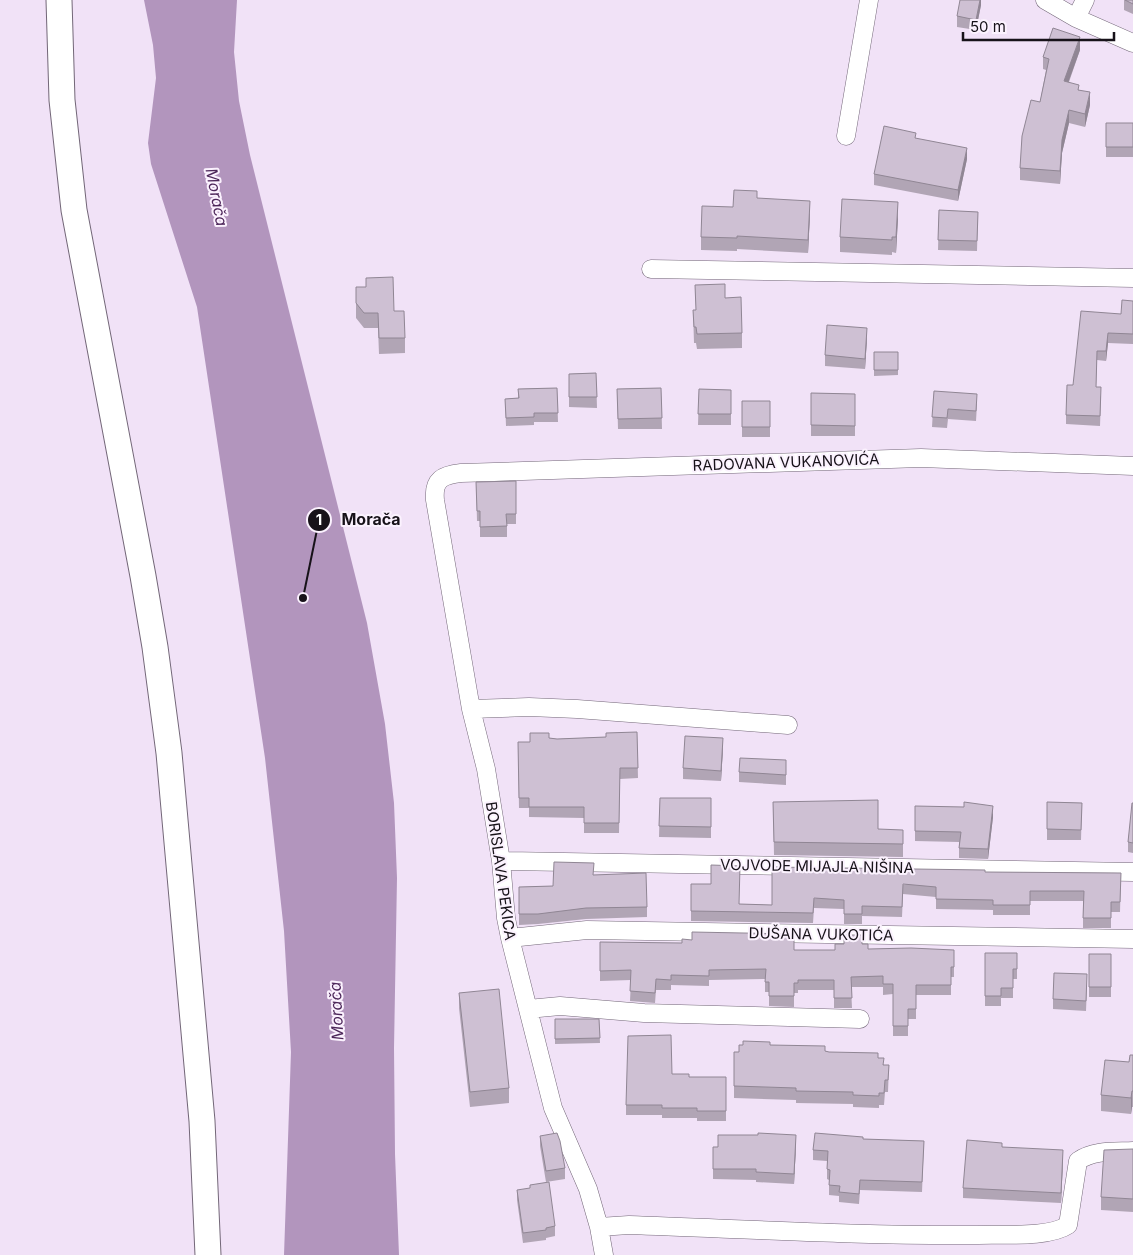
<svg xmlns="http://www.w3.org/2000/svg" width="1133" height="1255" font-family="Inter,sans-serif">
<rect width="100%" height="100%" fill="#f1e2f7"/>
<path fill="#b295bd" d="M144 0H237L234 52 239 101 250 155 367 623 385 724 394 803 397 878 394 1048 395 1154 399 1255H284L291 1052 284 931 265 758 197 307 151 164 148 143 156 78 153 45Z"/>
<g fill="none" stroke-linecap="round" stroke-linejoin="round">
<g stroke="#736778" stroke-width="19">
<path id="minor" d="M1045 0 1076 18 1133 43
M1076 18 1085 0
M846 136 869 0
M651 269 1133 278
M471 709 529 707 577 709 788 725
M501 861 1133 872
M510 938 587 930 1133 939
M528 1009 560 1006 644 1013 860 1019
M599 1227 629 1225C745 1229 862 1236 978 1235 1002 1234 1049 1238 1068 1225L1078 1161C1094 1150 1114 1152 1133 1151
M604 1255 599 1227 588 1189 553 1108 510 938 506 918 501 861 486 769 471 709 435 500C433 479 443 475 461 473L921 458 1133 466"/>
</g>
<g stroke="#736778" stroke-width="27">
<path id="secondary" d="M59 0 62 100 74 210 143 576 155 647 169 753 202 1121 208 1255"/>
</g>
<use href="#minor" stroke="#fff" stroke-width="18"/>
<use href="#secondary" stroke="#fff" stroke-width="25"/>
</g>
<path fill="#b1a5b5" d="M981 0V5L976 30 957 27V16Z
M1124 0H1133V14L1124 10Z
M1080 50 1069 82 1079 90 1090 105 1085 127 1069 123 1062 153 1060 184 1020 180V168L1040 102 1046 70 1043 69V57Z
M1106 123H1133V157H1106Z
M967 159 958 201 874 185V174Z
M757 198 810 214 808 253 737 249V251L701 250V237L733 207Z
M939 210 978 212 977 251 938 250Z
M898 218 896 253 892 252V255L840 252V237Z
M695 285 725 298 742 333V348L697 349 696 343H694L693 310H696Z
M356 287 394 311 405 338V353L379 354 378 328H364L356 318Z
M1133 301V344L1108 343 1106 361 1097 360 1096 387 1101 397 1100 426 1066 424V415L1073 385 1121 314Z
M867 338 865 369 825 366V355Z
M874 352H898V375L874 376Z
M596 373 597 408 569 407V374Z
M557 388 558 422H534V425L506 426 505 399 518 398V389Z
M661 388 662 429H618L617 389Z
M699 389 731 390V425H698Z
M934 391 977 404 976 421 948 419 947 428 932 427Z
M811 393 855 394V436H811Z
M742 401H770V437H742Z
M516 481V524H507V537H480V521H477L476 482Z
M637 732 638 778 620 779 619 833H584V818L529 817V808H519L518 742H530L549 738 557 739 606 737Z
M723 748 721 781 683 779V768Z
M786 770V785L739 782V772Z
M660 798H711V838L659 837Z
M773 802 878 829 903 843V857L774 855Z
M1047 802 1082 803 1081 840H1047Z
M1133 803V853L1128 852V842Z
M915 806 993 817 988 859 959 858V842L915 841Z
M985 872 1121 873 1120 912H1111V928H1083V901H1030V915H993V910L936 909V897L903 894 902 917 862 916V924H844V909L814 908 813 923 691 921V884L739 904 772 905Z
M594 875 647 907V917L586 919 538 924 519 925V887L553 886Z
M600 942 794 950H835L862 944 868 949 954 950V977H951V995H916V1019H908V1036H893V994L883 995V987H851L852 1008H834V990H798V993H794V1007L769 1006V992H765V979L709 980V986L671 985V990H656L655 1003 630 1001 631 980 600 981Z
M985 953H1017V979H1013V998H1001V1006H985Z
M1089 954H1111V997H1089Z
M1087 985 1086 1011 1053 1009V999Z
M459 993 509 1088V1103L470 1107 459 1008Z
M555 1019H599L600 1043 555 1044Z
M770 1045 825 1051 829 1052 878 1058 884 1065H889L888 1092H885L884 1105H879V1108L853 1107V1104L796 1103V1100L734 1098V1052H739Z
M1133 1055V1107H1132L1131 1114 1101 1111V1095L1129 1062Z
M672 1074 689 1077H726V1121H697V1118H662V1115H626V1105Z
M540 1136 565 1168V1179L546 1182 540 1146Z
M863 1139 924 1141 922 1192 860 1190 859 1204 839 1202V1196L829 1195V1180L827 1179V1161L813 1160V1150Z
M796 1145 794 1184 756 1182V1180L713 1179V1147Z
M1002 1147 1063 1160 1061 1203 963 1198V1188Z
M1133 1149V1212L1101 1210V1197Z
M517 1190 555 1226V1236L546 1238V1240L523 1243 517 1200Z"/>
<path fill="#908694" d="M980 0H981V5L976 30V20Z
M1080 37V50L1064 94V81Z
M1090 92V105L1085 127V114Z
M1069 110V123L1062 153 1060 184V171L1062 140Z
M967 148V159L958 201V190Z
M810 201V214L808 253V240Z
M898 202V218L896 253V237Z
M867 328V338L865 369V359Z
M1108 333V343L1106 361V351Z
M723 738V748L721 781V771Z
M993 806V817L988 859V849Z
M1132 1091V1107L1131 1114V1098Z
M796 1135V1145L794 1184V1174Z
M1063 1150V1160L1061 1203V1193Z"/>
<path fill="#cec0d3" stroke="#908694" d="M960 0H980L976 20 957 16Z
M1125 0H1133V4Z
M1053 28 1080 37 1064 81 1079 85 1078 90 1090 92 1085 114 1069 110 1062 140 1060 171 1020 168 1022 136 1031 100 1040 102 1049 59 1043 57Z
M1106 123H1133V147H1106Z
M884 126 916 133 915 138 967 148 958 190 874 174Z
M734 190 757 191V198L810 201 808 240 737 236V238L701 237 702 206 733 207Z
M842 199 898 202 896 237H892V240L840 237Z
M939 210 978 212 977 241 938 240Z
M393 277 394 311H404L405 338H379L378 313H364L356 303V287H366V278Z
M725 284V298L741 297 742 333 697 334 696 327H694L693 310H696L695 285Z
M1122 300 1133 301V334L1108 333 1106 351H1097L1096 387H1101L1100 416 1066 415 1067 385H1073L1081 311 1121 314Z
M827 325 867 328 865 359 825 355Z
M874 352H898V370H874Z
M596 373 597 397H569V374Z
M557 388 558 413H534V417L506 418 505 399 519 398 518 389Z
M661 388 662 418 618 419 617 389Z
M699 389 731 390V414H698Z
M934 391 977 394 976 411 948 409 947 418 932 417Z
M811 393 855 394V426L811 425Z
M742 401H770V427H742Z
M516 481V514H506L507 526 480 527V511H477L476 482Z
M637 732 638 768H620L619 823H584V807H529V798H519L518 742H530V733H549V738L557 739 606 737V733Z
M685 736 723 738 721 771 683 768Z
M740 758 786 760V775L739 772Z
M660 798H711V827L659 826Z
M878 800V829L903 830V844L774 842 773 802Z
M964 802 993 806 988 849 959 848 961 832 915 831V806L964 807Z
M1047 802 1082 803 1081 830 1047 829Z
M1132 803H1133V843L1128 842Z
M554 862 594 863 593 875 646 873 647 907 586 908 538 914H519V887L553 886Z
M711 865 740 866 739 904 772 905V867L985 870V872L1121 873 1120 902H1111V918H1083L1084 891H1030V905H993V900L936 899V887L903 884 902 907 862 906V914H844V900L814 898 813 913 691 911V884H711Z
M692 932 794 934V950H835V944H844V935H862V944H868V949L911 948 954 950V967H951V985H916V1009H908V1026H893V984H883V976L851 977 852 998H834V980H798V983H794V996H769V982H765L766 969 709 970V976L671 975V980L656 979 655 993 630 991 631 970 600 971V942L682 943V939L692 940Z
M985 953H1017V969H1013V988H1001V996H985Z
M1089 954H1111V987H1089Z
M1054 973 1087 974 1086 1001 1053 999Z
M499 989 509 1088 470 1092 459 993Z
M555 1019H599L600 1038 555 1039Z
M671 1035 672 1074H689V1077H726V1111H697V1108H662V1105H626L628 1036Z
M743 1041 770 1042V1045L825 1046V1051L829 1052 878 1053V1058H884L883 1065H889L888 1080H885L884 1093H879V1096L853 1095V1092L796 1091V1088L734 1086V1052H739V1045H743Z
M1130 1055H1133V1091H1132L1131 1098 1101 1095 1105 1060 1129 1062Z
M557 1133 560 1141 565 1168 546 1171 540 1136Z
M758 1133 796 1135 794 1174 756 1172V1169H713V1147H718V1135H758Z
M815 1133 863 1137V1139L924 1141 922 1182 860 1180 859 1194 839 1192 840 1186 829 1185 830 1170 827 1169 828 1151 813 1150Z
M967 1140 1002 1143V1147L1063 1150 1061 1193 963 1188Z
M1133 1149V1199L1101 1197 1104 1150Z
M549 1182 555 1226 546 1228V1230L523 1233 517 1190 530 1188V1185Z"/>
<g text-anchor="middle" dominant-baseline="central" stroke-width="4" stroke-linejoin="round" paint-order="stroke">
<g font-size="15" fill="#171219" stroke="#fbf2fe">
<text transform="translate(786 462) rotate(-2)">RADOVANA VUKANOVIĆA</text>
<text transform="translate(817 866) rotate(1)">VOJVODE MIJAJLA NIŠINA</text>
<text transform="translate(501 871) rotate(82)">BORISLAVA PEKICA</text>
<text transform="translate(821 934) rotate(1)">DUŠANA VUKOTIĆA</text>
</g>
<g font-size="16" font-style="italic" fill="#4d275a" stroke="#fbf2fe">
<text transform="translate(217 197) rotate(79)">Morača</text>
<text transform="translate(336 1011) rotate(-93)">Morača</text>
</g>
</g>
<path fill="none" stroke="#171219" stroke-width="2" d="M303 598L319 520"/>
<g fill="#171219" stroke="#fbf2fe" stroke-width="2">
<circle cx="303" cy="598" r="5"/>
<circle cx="319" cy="520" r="12"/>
</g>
<g font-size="15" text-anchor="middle" font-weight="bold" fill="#fff">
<text x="319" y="525">1</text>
</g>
<g font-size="16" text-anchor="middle" font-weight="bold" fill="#171219" stroke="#fbf2fe" stroke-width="4" stroke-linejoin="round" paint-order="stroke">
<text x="371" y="525">Morača</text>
</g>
<path d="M963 32v8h151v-8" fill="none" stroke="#171219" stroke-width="2.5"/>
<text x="970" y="32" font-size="15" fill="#171219" stroke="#fbf2fe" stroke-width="4" paint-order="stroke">50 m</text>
</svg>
